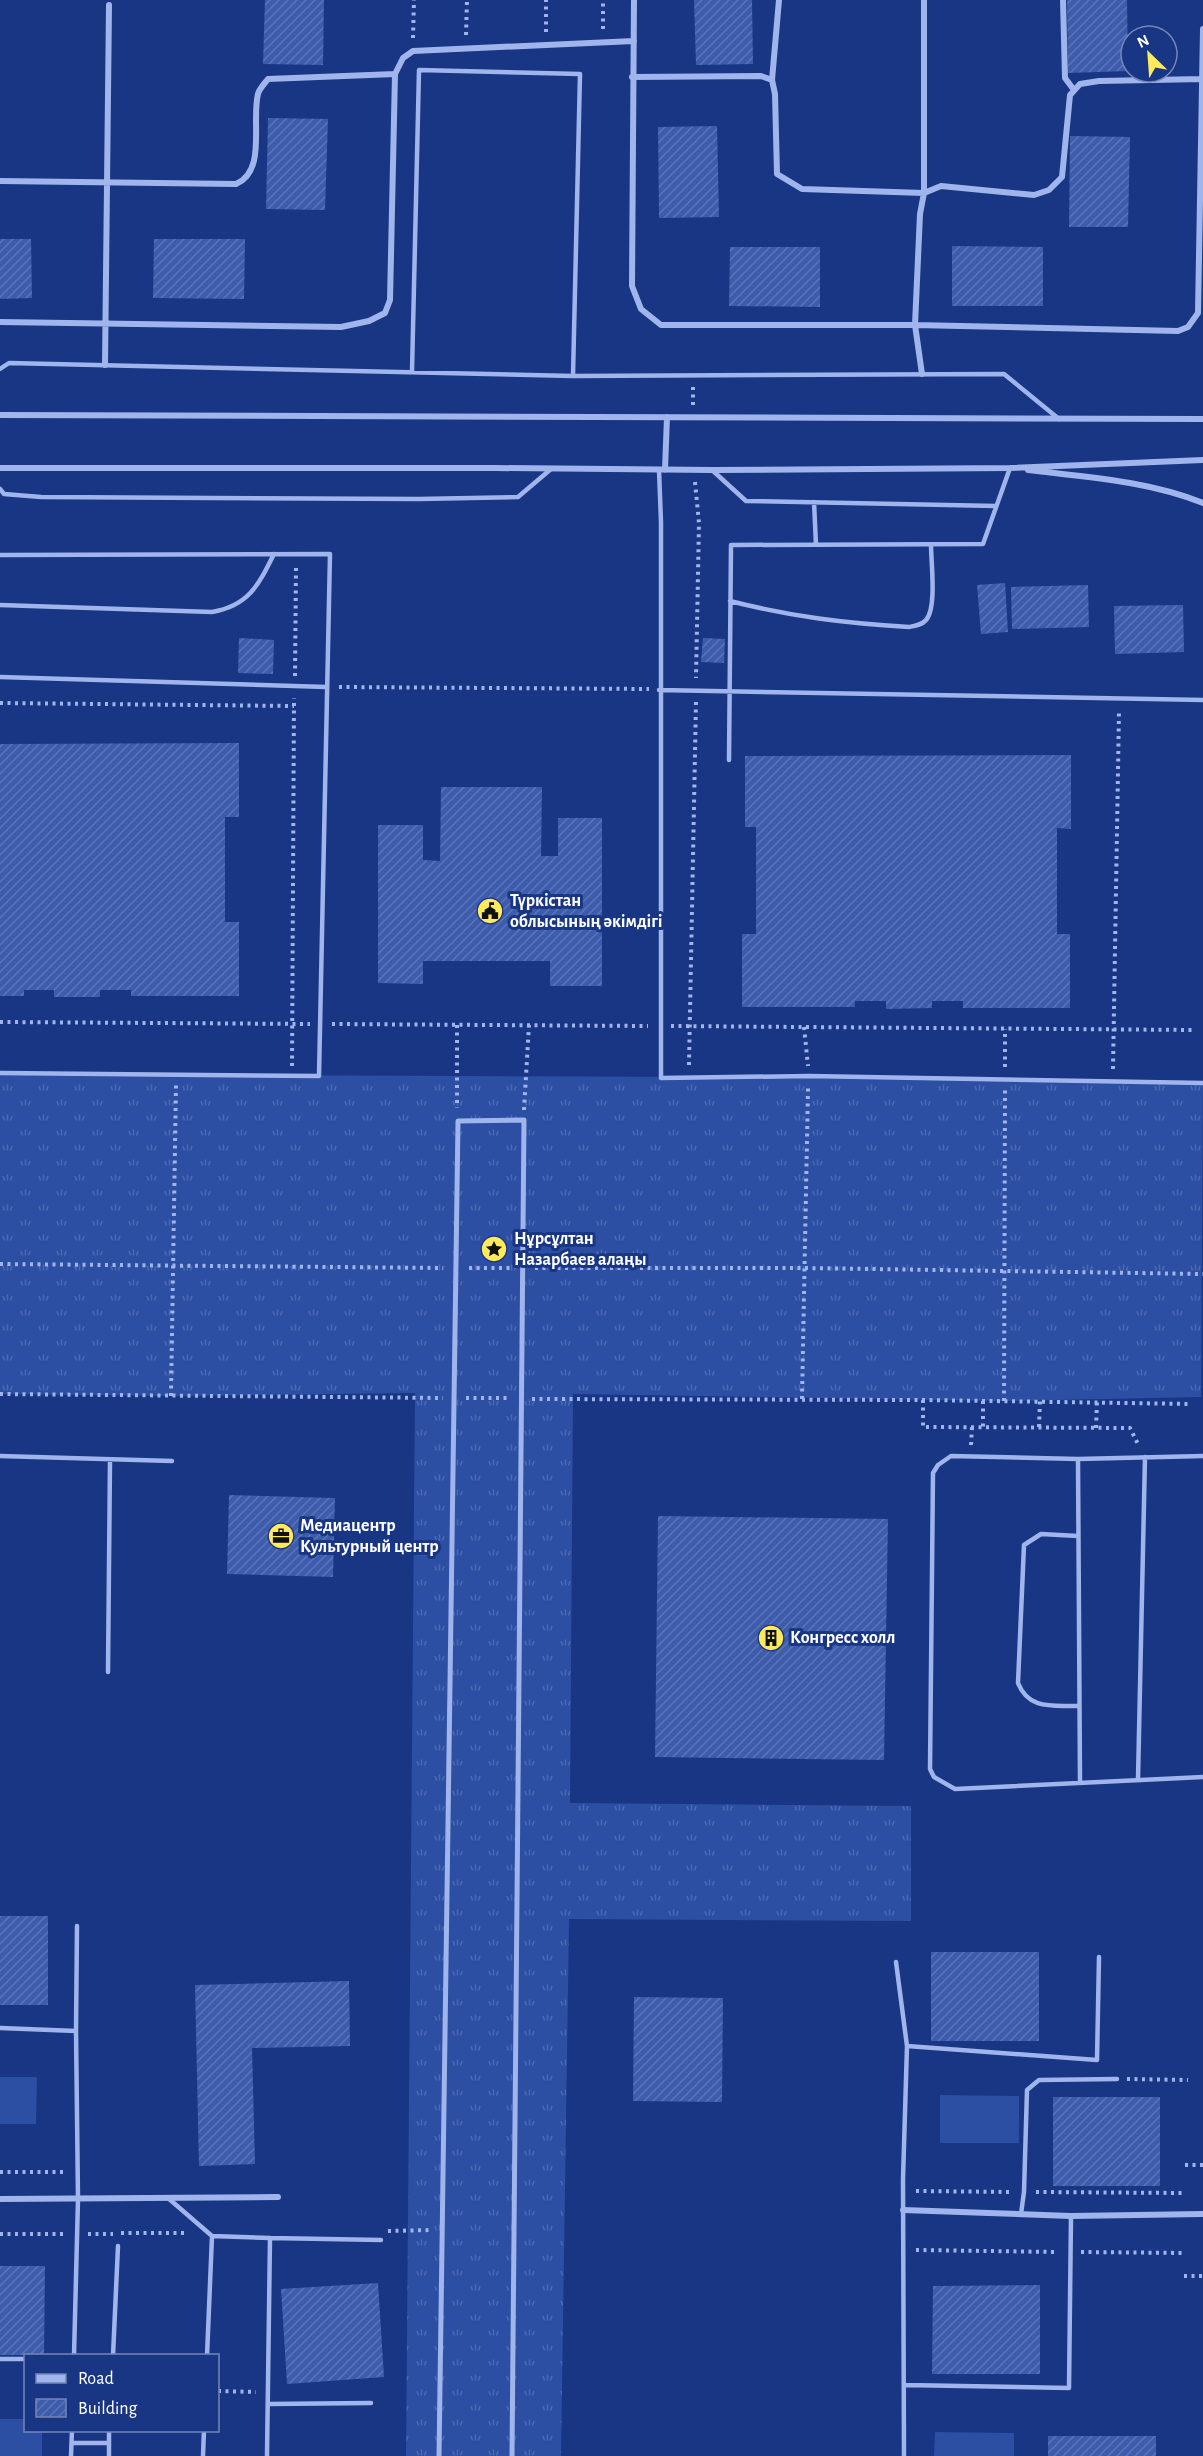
<svg xmlns="http://www.w3.org/2000/svg" width="1203" height="2456" font-family="'Alegreya Sans',sans-serif">
<defs>
<pattern id="grass-tufts" width="24" height="20" patternUnits="userSpaceOnUse" patternTransform="scale(1.5)"><rect width="24" height="20" fill="#2c4ea3"/><path d="M3 7l-1-3M5 7V3M7 7l1-3M15 17l-1-3M17 17v-4M19 17l1-3" fill="none" stroke="#4c69b1"/></pattern>
<pattern id="building-hatch" width="6" height="6" patternUnits="userSpaceOnUse" patternTransform="scale(1.5)"><rect width="6" height="6" fill="#3e5cac"/><path d="M-1 1l2-2M0 6l6-6M5 7l2-2" fill="none" stroke="#5b74b8"/></pattern>
</defs>
<rect width="100%" height="100%" fill="#193685"/>
<path fill="url(#grass-tufts)" d="M0 1073C401 1077 802 1076 1203 1081L1201 1397 1004 1401 573 1394 570 1803 911 1806V1921L569 1919 561 2456H406L415 1393 171 1396 0 1394Z"/>
<path fill="#2c4ea3" d="M0 2077H37L36 2124H0Z
M940 2095 1019 2096V2143H940Z
M0 2419H25L26 2430 42 2431V2456H0Z
M935 2432 1014 2433V2456H934Z"/>
<path fill="url(#building-hatch)" d="M265 0H324L323 65 263 64Z
M694 0H752L753 64 696 65Z
M1067 0H1127L1128 71 1068 73Z
M268 118 328 119 325 210 266 209Z
M717 126 719 217 659 218 658 127Z
M1070 136 1130 137 1128 227H1069Z
M0 239H31L32 298 0 299Z
M154 239H245L244 299 153 298Z
M952 246 1043 247V306H952Z
M730 247H820V307L729 306Z
M1005 583 1008 632 981 634 977 585Z
M1088 585 1089 627 1012 629 1011 587Z
M1183 605 1184 652 1115 654 1114 606Z
M239 638 274 640 273 674 238 673Z
M703 638 725 639 724 663 701 662Z
M239 743V817H225V922H239V996H131V990H100V997H54V990H24V996H0V744Z
M1071 755V829L1057 828V934H1070V1008H963V1001H932V1008L886 1009V1001H855V1007H742V934H756V827H745V756Z
M441 787H542L541 856H558V818H602V986H550V961H423V984L378 983V825H423V860L440 861Z
M229 1495 335 1498 333 1577 227 1574Z
M658 1516 888 1519 884 1760 655 1757Z
M0 1916H48V2005H0Z
M931 1952H1039V2041H931Z
M349 1981 350 2046 252 2048 255 2164 199 2166 195 1985Z
M634 1997 723 1998 722 2102 633 2101Z
M1053 2097H1160V2186H1053Z
M0 2266H45L44 2355H0Z
M378 2283 384 2377 287 2384 281 2289Z
M1040 2285V2374H932L933 2286Z
M1048 2436H1156V2456H1048Z"/>
<g fill="none" stroke-linecap="round" stroke-linejoin="round">
<path stroke="#9fb5ec" stroke-width="4" stroke-dasharray="3 4.5" stroke-linecap="butt" d="M603 29V0
M546 32V0
M466 35 467 0
M413 38 414 0
M693 387V406
M695 482 699 523 696 678
M295 676 296 566
M339 687 649 689
M0 703 294 706
M0 1022 310 1024
M332 1024 648 1026
M457 1025V1108
M671 1026 1195 1030
M804 1027 808 1066
M689 1065 696 701
M292 1066 294 698
M1005 1067V1029
M1113 1069 1119 711
M524 1110 529 1025
M0 1264 443 1268
M469 1268H512
M535 1268H804L1203 1274
M0 1394 443 1398
M171 1396 176 1084
M466 1398H509
M532 1399 923 1400 1191 1404
M802 1399 808 1088
M923 1400V1427L1130 1428 1139 1446
M983 1401V1427
M1004 1401 1005 1090
M1039 1427 1040 1401
M1096 1428 1097 1402
M971 1445 972 1427
M1127 2079 1188 2080
M1185 2165H1203
M0 2172H65
M916 2191 1013 2192
M1036 2192 1184 2193
M388 2231 431 2230
M121 2233H188
M0 2234H65
M88 2234H113
M916 2250 1058 2252
M1081 2252 1184 2253
M1184 2276H1203
M218 2391 256 2392"/>
<path stroke="#9fb5ec" stroke-width="4.5" d="M0 369 9 363 573 376 1004 374 1059 419
M412 372 419 70 580 74 573 376
M659 470 661 522V1078L809 1076 1203 1083
M712 470 746 501 996 506
M0 489 4 494 41 497 419 499 518 497 551 469
M814 502 816 545
M0 555 330 554 319 1076 0 1073
M730 601C793 617 844 623 909 627 915 626 922 625 926 620 937 608 931 562 931 545
M0 605 212 612C249 606 259 584 274 554
M0 677 326 687
M659 690 1203 700
M729 760 731 545 983 544 1010 468
M0 1456 172 1461
M1203 1456 1078 1459 951 1456 938 1465 933 1473 930 1769 934 1777 955 1789 1203 1777
M1078 1459 1080 1782
M1078 1536 1041 1534 1024 1545 1018 1683C1029 1711 1054 1705 1079 1706
M108 1672 110 1460
M1138 1779 1145 1457
M896 1962 907 2046 903 2179 904 2456
M0 2028 76 2031
M907 2046 1097 2060 1099 1957
M168 2198 212 2236 207 2356
M1021 2214 1024 2192 1027 2090 1039 2080 1117 2079
M212 2236 270 2238 267 2456
M270 2238 381 2240
M74 2356 78 2199 76 2031 77 1926
M113 2356 118 2246
M0 2359H26
M905 2385 1069 2388 1071 2216
M268 2404 371 2403
M72 2443H109V2430
M109 2443V2456
M71 2456 72 2430
M203 2456 204 2430"/>
<path stroke="#9fb5ec" stroke-width="5" d="M439 2456 458 1121 524 1120 512 2456"/>
<path stroke="#9fb5ec" stroke-width="6" d="M634 0 632 286 641 309 661 325H915L1178 331 1188 327 1198 313 1203 29
M1063 0 1065 78 1074 90
M632 77 761 76 772 80 775 94 777 174 802 189 924 193V0
M772 80 779 0
M0 181 236 184C267 171 251 121 258 94 259 89 265 83 268 79L395 74
M0 322 341 327 369 321 385 313 390 300 395 74 403 58 413 51 634 41
M105 365 109 5
M922 374 915 325 920 214 924 193 941 186 1034 195 1049 190 1062 177 1070 95 1080 84 1099 81 1203 79
M0 415 1203 419
M0 468H495L712 470 1010 468 1203 460
M665 470 667 417
M1028 470C1087 477 1148 481 1203 503
M0 2199 278 2197
M903 2210 1071 2216 1203 2214"/>
</g>
<defs>
<g id="civic-disc" transform="scale(1.35)"><circle r="9.5" fill="#feea5b" stroke="#193685"/><path d="M-.6-6.5H3V-4.5H.6V-3L4-1V1h2V6H-6V1h2V-1L-.6-3ZM-1.2 2.5V6h2.4V2.5Z" fill="#111"/></g>
<g id="sight-disc" transform="scale(1.35)"><circle r="9.5" fill="#feea5b" stroke="#193685"/><path d="M0-6L1.8-2.2L6-1.7L2.9 1.2L3.7 5.4L0 3.3L-3.7 5.4L-2.9 1.2L-6-1.7L-1.8-2.2Z" fill="#111"/></g>
<g id="office-disc" transform="scale(1.35)"><circle r="9.5" fill="#feea5b" stroke="#193685"/><path d="M-6-3h4V-5.5h4V-3h4V5H-6ZM-1-4.5V-3h2v-1.5ZM-6 0V1H6V0Z" fill="#111"/></g>
<g id="building-disc" transform="scale(1.35)"><circle r="9.5" fill="#feea5b" stroke="#193685"/><path d="M-4-6H4V6H1V3H-1V6H-4ZM-2.5-4.3h1.7v1.8h-1.7ZM.8-4.3h1.7v1.8H.8ZM-2.5-1h1.7V.8h-1.7ZM.8-1h1.7V.8H.8Z" fill="#111"/></g>
</defs>
<g fill-rule="evenodd">
<use href="#civic-disc" x="490" y="911"/>
<use href="#sight-disc" x="494" y="1249"/>
<use href="#office-disc" x="281" y="1536"/>
<use href="#building-disc" x="771" y="1638"/>
</g>
<g text-anchor="middle" dominant-baseline="central" stroke-width="6" stroke-linejoin="round" paint-order="stroke">
<g font-size="18" font-weight="bold" fill="#fff" stroke="#193685" text-anchor="start">
<text x="510" y="901">Түркістан<tspan x="510" dy="21">облысының әкімдігі</tspan></text>
<text x="514" y="1239">Нұрсұлтан<tspan x="514" dy="21">Назарбаев алаңы</tspan></text>
<text x="300" y="1526">Медиацентр<tspan x="300" dy="21">Культурный центр</tspan></text>
<text x="790" y="1638">Конгресс холл</text>
</g>
</g>
<rect x="24" y="2354" width="195" height="78" fill="#193685" stroke="#7586b6" stroke-width="1.5"/>
<rect x="36" y="2374" width="30" height="9" fill="#9fb5ec" stroke="#7586b6" stroke-width="1.5"/>
<text x="78" y="2384" font-size="18" fill="#ffffff">Road</text>
<rect x="36" y="2399" width="30" height="18" fill="url(#building-hatch)" stroke="#7586b6" stroke-width="1.5"/>
<text x="78" y="2414" font-size="18" fill="#ffffff">Building</text>
<g transform="translate(1149 54) rotate(335)"><circle r="28" fill="#193685" stroke="#7586b6" stroke-width="1.5"/>
<path d="M0-4.5L10 22L0 15L-10 22Z" fill="#feea5b"/>
<text y="-9" font-size="16" font-weight="bold" text-anchor="middle" fill="#ffffff">N</text>
</g>
</svg>
